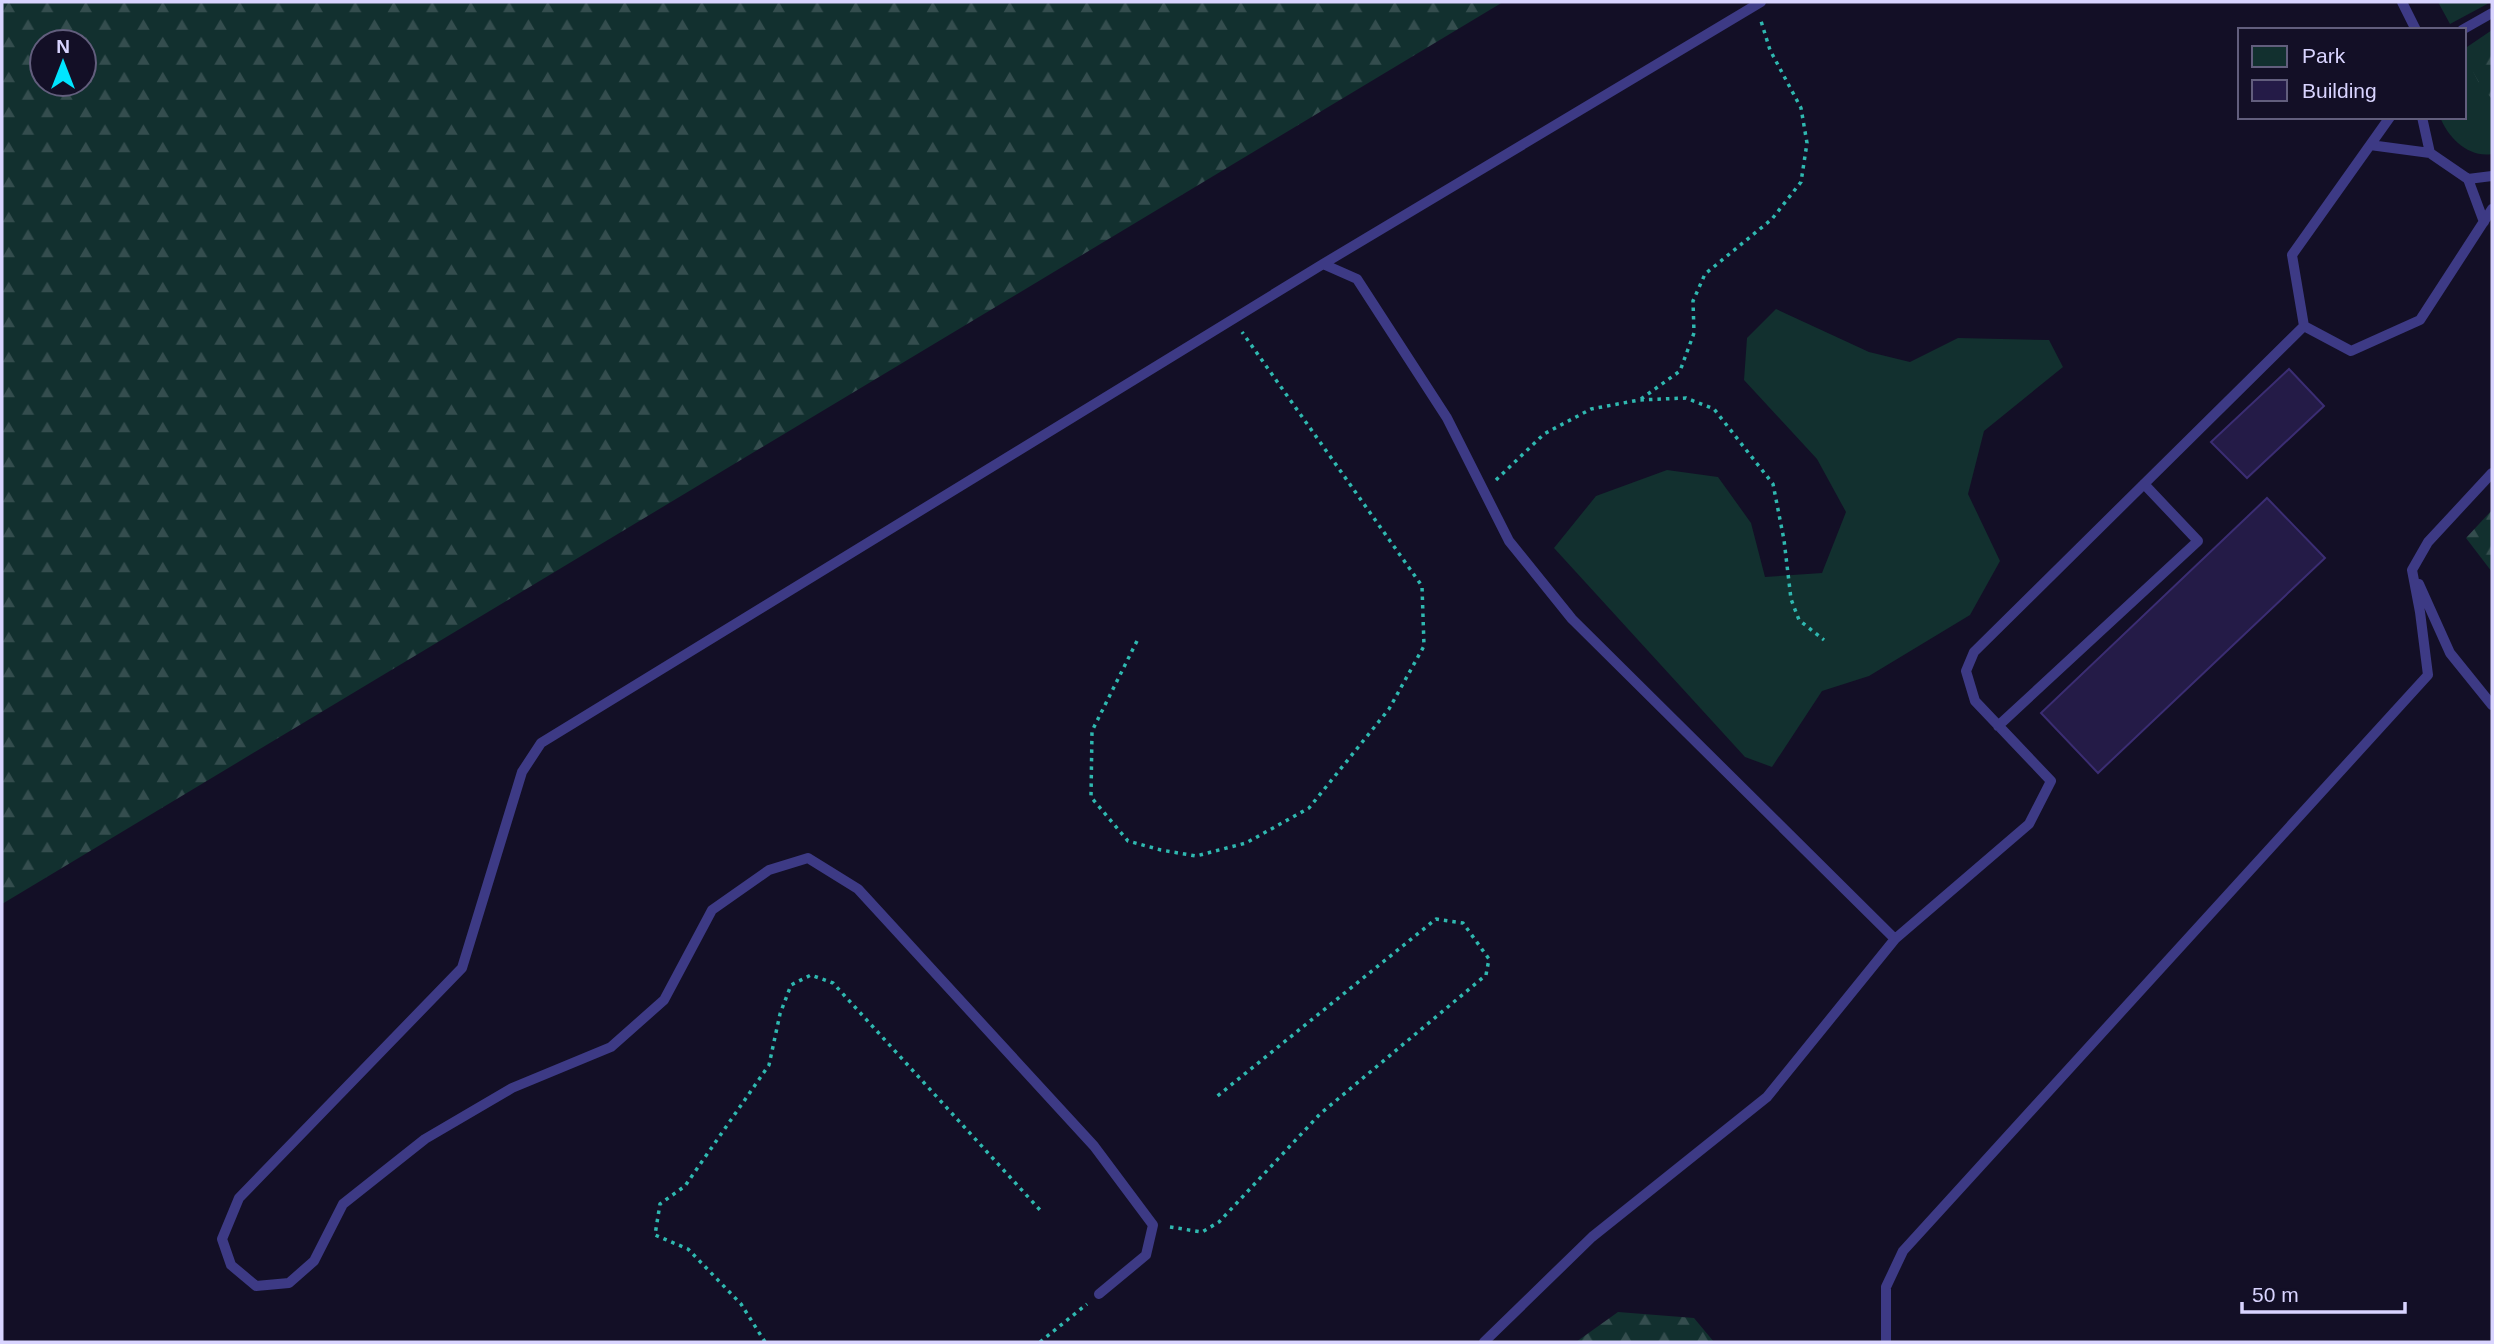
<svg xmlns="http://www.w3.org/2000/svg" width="2494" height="1344" font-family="Arial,sans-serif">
<defs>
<pattern id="forest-firs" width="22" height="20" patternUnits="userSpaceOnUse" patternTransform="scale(1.75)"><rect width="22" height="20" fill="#12302f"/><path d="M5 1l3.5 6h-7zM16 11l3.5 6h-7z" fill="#344d4e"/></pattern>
</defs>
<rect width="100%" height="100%" fill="#130f26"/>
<path fill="#12302f" d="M2438 2H2491L2450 24Z
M2492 30V154C2469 158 2448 138 2440 117H2464V49Z
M1776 309 1869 352 1910 362 1958 338 2049 340 2063 367 1984 431 1968 494 2000 561 1970 615 1869 676 1822 691 1772 767 1745 757 1554 548 1596 496 1667 470 1718 477 1751 523 1765 577 1822 573 1846 512 1817 459 1744 380 1747 338Z"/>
<path fill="url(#forest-firs)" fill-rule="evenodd" d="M2 2H1503L2 904ZM42 42H84V84H42Z
M2492 42V98H2491L2479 83 2466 58Z
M2492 510V572L2466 538Z
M1618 1312 1694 1318 1714 1342H1576Z"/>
<path fill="#241b47" stroke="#3b2d73" stroke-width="2" d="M2289 369 2324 406 2247 478 2211 442Z
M2267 498 2325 558 2098 773 2041 713Z"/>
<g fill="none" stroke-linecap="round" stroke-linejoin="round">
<path stroke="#2fb8b0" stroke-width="3.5" stroke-dasharray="3.5 5" stroke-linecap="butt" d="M1641 399 1680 371 1694 333 1693 301 1705 274 1772 219 1801 182 1807 143 1801 108 1770 50 1761 21
M1496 480 1544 434 1591 409 1639 400 1686 398 1714 409 1773 484 1784 540 1791 599 1799 620 1824 640
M1137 641 1092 731 1091 797 1128 841 1161 850 1196 856 1246 843 1309 808 1389 709 1424 646 1422 586 1242 332
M1170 1227 1202 1232 1219 1222 1320 1114 1486 975 1489 959 1463 923 1436 919 1215 1098
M765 1342 741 1304 688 1249 655 1235 660 1204 685 1186 769 1065 780 1014 791 985 811 975 833 983 1040 1210
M1040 1342 1087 1304"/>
<path stroke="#3d3a85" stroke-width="10" d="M2402 2 2416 30
M2462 30 2492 13
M2390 117 2292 255 2304 326 2351 351 2420 320 2492 209
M2422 117 2430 153 2468 179 2492 176
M2370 145 2430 153
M2468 179 2484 222
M1323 264 1357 279 1447 418 1509 541 1572 619 1895 939
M2419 584 2450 653 2492 705
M1998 726 2198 541 2144 484
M1099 1294 1146 1255 1153 1225 1094 1146 858 889 808 858 769 870 712 910 664 1000 611 1047 512 1088 425 1139 343 1204 314 1261 289 1283 256 1286 231 1265 222 1239 239 1198 462 968 522 772 541 743 1323 264 1761 2
M1484 1342 1592 1237 1767 1097 1895 939 2029 824 2051 781 1975 701 1966 671 1974 652 2304 326
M1886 1342V1287L1903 1251 2428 675 2420 612 2412 570 2428 542 2492 473"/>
</g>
<rect width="2494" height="1344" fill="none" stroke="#d9d4ff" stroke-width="7"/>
<rect x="2238" y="28" width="228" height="91" fill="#130f26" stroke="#625e7d" stroke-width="2"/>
<rect x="2252" y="46" width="35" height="21" fill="#12302f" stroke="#625e7d" stroke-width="2"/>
<text x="2302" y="63" font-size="21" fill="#d9d4ff">Park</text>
<rect x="2252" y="80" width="35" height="21" fill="#241b47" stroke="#625e7d" stroke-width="2"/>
<text x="2302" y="98" font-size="21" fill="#d9d4ff">Building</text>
<g transform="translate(63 63)"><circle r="33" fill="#130f26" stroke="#625e7d" stroke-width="2"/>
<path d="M0-5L12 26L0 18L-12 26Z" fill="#00e5ff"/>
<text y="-10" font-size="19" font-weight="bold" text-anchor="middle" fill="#d9d4ff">N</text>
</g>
<path d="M2242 1302v10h163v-10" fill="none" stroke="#d9d4ff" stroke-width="3.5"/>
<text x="2252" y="1302" font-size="21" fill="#d9d4ff" stroke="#130f26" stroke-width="5" paint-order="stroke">50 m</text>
</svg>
